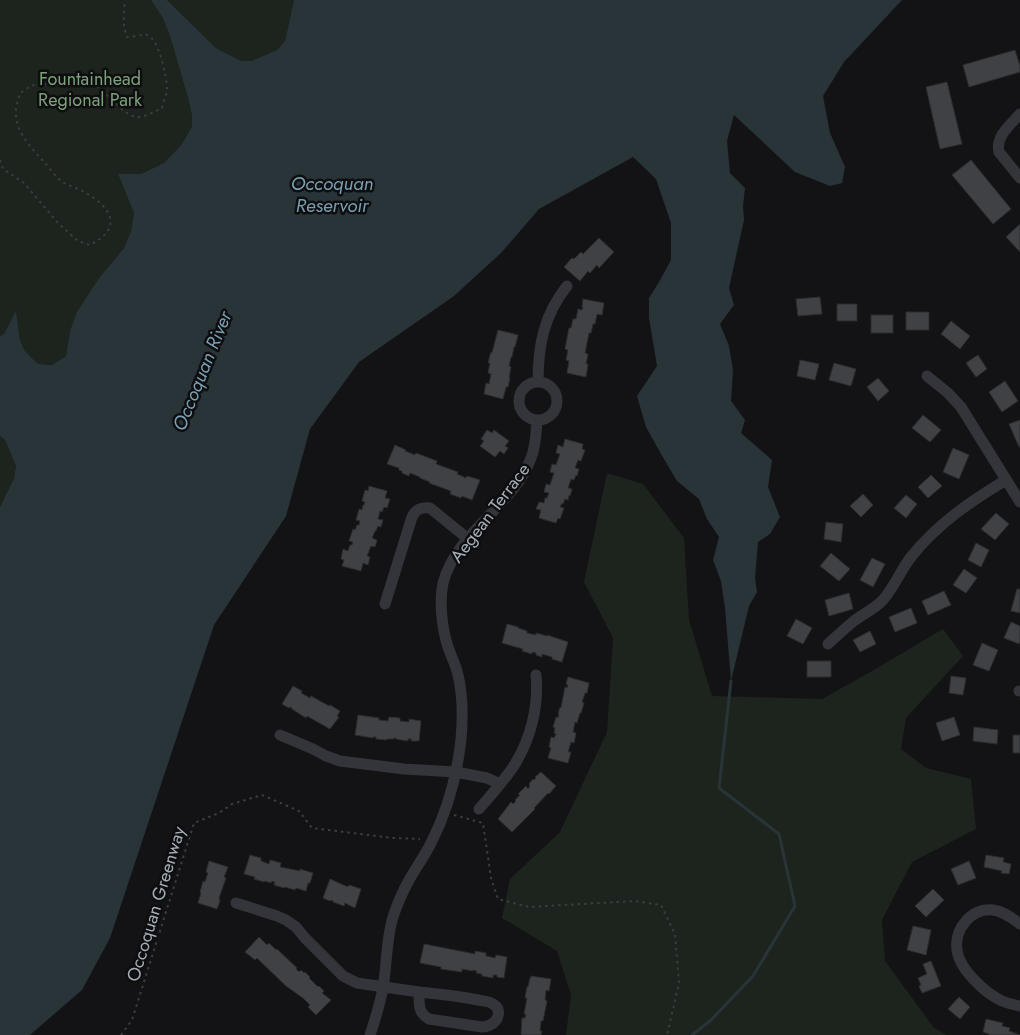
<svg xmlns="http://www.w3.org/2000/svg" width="1020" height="1035" font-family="Jost,sans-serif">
<rect width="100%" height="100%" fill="#131315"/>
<path fill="#1d241d" d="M0 0H151L164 18 170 36 188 98 192 116V126L182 144 164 163 141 174H118L134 213 131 231 124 248 99 278 70 331 66 356 52 365 38 364 25 351 20 340 16 312 4 334 0 336Z
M167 0H294L285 41 277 50 251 61H241L216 48Z
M0 436 5 440 16 466 14 478 0 507Z
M607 473 643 484 684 538 689 620 712 696 822 699 872 671 943 629 963 656 906 718 901 749 926 768 971 779 976 829 912 862 882 920 885 961 934 1028 947 1035H566L571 995 557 951 502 918 510 879 560 832 607 732 613 638 584 582Z"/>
<path fill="#293439" d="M151 0H167L216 48 241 61H251L277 50 285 41 294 0H902L844 62 823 96 830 133 845 167 842 183 830 186 795 172 734 115 727 141 730 173 745 188 743 206 744 220 729 288 734 305 720 324 729 346 733 370 731 401 745 420 741 433 772 460 768 487 780 517 770 534 758 542 755 578 757 592 749 606 731 681 725 608 721 581 713 560 719 537 707 519 699 499 677 481 661 454 646 427 637 396 657 366 649 318V298L659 282 671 260V223L656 179 633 157 539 209 501 253 454 296 359 362 310 429 286 516 214 625 110 938 82 990 30 1035H0V507L14 478 16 466 5 440 0 436V336L4 334 16 311 20 340 25 351 38 364 52 365 66 356 70 331 77 312 99 278 124 248 131 231 134 213 118 174H141L164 163 182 144 192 126V116L188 98 170 36 163 18Z"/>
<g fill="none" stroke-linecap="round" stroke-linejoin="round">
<path stroke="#293439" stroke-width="3" d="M692 1035 710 1021 753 976 795 906 779 834 719 788 731 681"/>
</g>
<path fill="#3f4145" stroke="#2d2d31" d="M1015 50 1020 66V72L969 87 963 65Z
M947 82 962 144 940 149 926 87Z
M971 160 1011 209 993 224 952 175Z
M1020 224V252L1006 237Z
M599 238 614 252 599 268 597 265 590 273 588 271 580 281 564 267 572 258 574 259 581 252 583 254Z
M820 297 822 314 798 316 796 299Z
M583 299 604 303 602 315 597 314 595 324H593L591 333H589L585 353 588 354 586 364H588L586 377 567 373 569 361 566 360 568 350 565 349 569 328H571L573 319H576L578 309 582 310 583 307H582Z
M837 304H857V321H837Z
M906 312H929V330H906Z
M871 315H893V333H871Z
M951 321 970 336 960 349 941 334Z
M498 330 518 335 515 347H514L512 357H511L509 366 511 367 509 377H510L508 387H506L503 399 484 394 486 383 489 384 491 374 488 373 490 363H488L491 352 492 353Z
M978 355 987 369 976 377 966 363Z
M800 360 819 364 815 380 797 376Z
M834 363 856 369 851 386 829 380Z
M878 378 889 391 878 401 867 387Z
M1005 381 1018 401 1002 412 989 392Z
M923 415 941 430 930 442 912 428Z
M1020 420V447H1019L1009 424Z
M487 430 492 433 494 430 509 441 505 446 508 448 504 454 500 451 495 457 480 446 484 441 481 439Z
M565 439 583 444 582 449 585 450 581 461 578 460 575 468 579 469 577 476 576 475 574 480 571 479 568 488 572 489 570 496 569 495 568 500 565 499 563 504 562 503 560 507 564 508 560 519 558 518 556 523 539 518 541 510 536 509 539 502 544 503 545 498H547L549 493 544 492 546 484 550 485 554 473 550 472 552 464 556 465 560 454 556 453 558 445 563 447Z
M395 445 406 450 405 451 415 455 416 453 437 461 436 464 458 472 457 474 466 478 467 476 480 480 472 500 462 496 461 498 450 494 451 491 429 483 430 482 420 478V477L410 473 409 476 402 473V471L399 470V468L387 464Z
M953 448 969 455 959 479 943 472Z
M931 475 942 486 928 498 918 487Z
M369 486 387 491 385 498 390 499 387 508 384 507 382 512 380 511 378 519 383 520 381 527 378 526 376 531H375L372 538 377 540 375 547 371 546 367 556 370 557 368 565 363 563 361 571 342 566 344 560 341 559 343 549 348 551 350 545H352L353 542 349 541 353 529 355 530 357 525H359L360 521 356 520 359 509 362 510 363 505H364L365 502 362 501 365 490 368 491Z
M863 494 873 505 861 517 850 506Z
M906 495 917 504 906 518 894 508Z
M996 513 1009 524 995 540 981 529Z
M826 522 843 524 841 542 824 539Z
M976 543 989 550 981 567 968 560Z
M831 553 850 569 839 581 820 566Z
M872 558 885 564 873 587 860 580Z
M964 569 977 578 966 593 953 585Z
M1017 589H1020V613L1011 611Z
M944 591 951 605 928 615 922 601Z
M849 593 853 609 829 616 825 600Z
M911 608 917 623 895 632 889 617Z
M796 619 812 628 803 644 787 636Z
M1011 622 1020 626V641L1019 644 1004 638Z
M507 624 518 627V628L527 631V633L536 635V633L547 636V635L568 642 562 662 552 659V657L542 654V657L536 655V653L532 652V654L522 651 523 649 502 643Z
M870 631 876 644 860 652 853 640Z
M982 643 998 650 989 671 973 665Z
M807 661H831V677H807Z
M951 676 966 678 963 695 949 693Z
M568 677 589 683 587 693H585L582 702 584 703 581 713H580L577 723 575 722 573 732 576 733 574 743 571 742 568 752H571L568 763 548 758 551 748 549 747 551 737 554 738 556 734 554 733 555 728 553 727 556 717 558 718 559 714H558L560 707 561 708 565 687 567 688 568 685 566 684Z
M293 686 302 691 301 693 310 698 311 696 329 706 330 705 340 711 337 716 339 717 330 729 307 716 306 718 292 709V708L290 707 289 708 282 704Z
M358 715 379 718V720L388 721 389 717 400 718V721L409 722V719L421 721 419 741H411L412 739H408V741L396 739V738H394V739H387V740L376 739V737H373V738L355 735Z
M954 717 960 735 942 741 936 723Z
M974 727 998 730 997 744 973 741Z
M1013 735H1020V753H1013Z
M541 772 556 786 549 794 548 793 534 808 535 809 512 832 498 819 511 802 513 804 516 801 515 800 520 795 518 794 526 786 528 789 530 786 529 784 533 779 534 780 536 778 535 777Z
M250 855 261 858V861L269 864 270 860 281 863 280 867 300 871V869L313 873 310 883H308L306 891 296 888 295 890 285 887 284 888 274 885 275 882 272 881 271 883 265 881 264 882 254 879 255 877 244 874Z
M986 855 1004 858 1003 862 1011 864 1009 874 1001 873 1002 871 984 867Z
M209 861 228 867 224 877 226 878 219 898 220 901 217 909 198 903 201 893 200 892 203 881 205 882 208 873 206 872Z
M969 861 976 878 958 885 951 869Z
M330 879 348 887 349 885 361 889 355 908 345 903 344 906 333 902V901L331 900 330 901 323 898Z
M933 889 944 900 926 917 915 906Z
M913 926 931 930 926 955 907 950Z
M259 937 267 945 269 943 276 950 277 949 297 968 296 969 299 972 301 970 304 973 305 972 310 977 309 978 318 987 319 986 324 991 322 993 331 1000 316 1015 308 1007 310 1005 303 998 286 986 257 958 255 960 245 952Z
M424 944 475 954V951L486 953V956L495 958 496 955 507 957 504 978 497 977V975H493V978L482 976V974L476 973 477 971 473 970V971L462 969V972L441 969V967L420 963Z
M931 961 941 986 922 993 919 986 921 985 918 978 927 974 923 964Z
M531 976 551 979 549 991 546 990 545 1000 547 1001 543 1021H541L540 1031H542L541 1035H522L521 1034 522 1018H525L526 1014H524L527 998H525L527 987H528L530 978H531Z
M959 997 970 1007 960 1019 948 1009Z
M986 1019 1003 1023 1002 1026 1010 1028 1009 1031 1020 1035H989V1034L983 1032Z"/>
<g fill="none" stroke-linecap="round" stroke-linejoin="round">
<path stroke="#3a3d41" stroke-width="2" stroke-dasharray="2.5 4" stroke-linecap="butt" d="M0 160 3 169 24 183 58 223 78 241 90 245C123 228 112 208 86 193 78 188 68 186 61 181 55 176 49 167 43 161 30 146 14 131 16 108 17 103 19 98 20 93 24 91 29 86 34 85 44 83 87 82 96 86 108 93 123 115 136 117 144 118 155 111 162 108 163 102 167 95 167 89 167 78 159 38 147 35 143 34 133 37 127 37 122 24 124 13 125 0
M454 815 483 823 491 878 498 899 529 907 635 901 661 905 675 934 679 983 667 1035
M121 1035 132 1020 194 823 219 813 232 804 262 795 299 811 312 828 393 838 420 839"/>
<path stroke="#34353a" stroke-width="11" d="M1020 114C1010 125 995 137 999 152L1020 178
M927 376 948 393 961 407 1020 502
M519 401a19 19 0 1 1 38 0a19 19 0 1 1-38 0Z
M538 382C538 345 544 315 567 286
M385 604 412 517C416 509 421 507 430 508L467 538
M828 644C837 636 845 628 854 621 863 614 874 609 882 601 894 588 900 571 911 557 937 524 971 501 1006 480
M1019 691H1020
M280 735 313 749 326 756 340 761 404 769 456 772 487 778 500 784
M479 809C491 795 505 780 515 764 531 738 539 705 536 675
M236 903 277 916 286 920 296 927 305 938 343 976 357 983 419 992
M1020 924C1012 918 1003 911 993 910 971 908 954 929 957 950 959 969 985 993 1002 1001 1007 1003 1014 1005 1020 1006
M419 992C439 994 459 996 478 1000 483 1001 489 1001 493 1004 502 1009 499 1021 490 1025 488 1026 484 1027 482 1027L429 1019C418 1013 419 1004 419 992Z
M370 1035C375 1020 380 1004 383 988 387 964 386 940 393 917 397 905 402 893 408 882 415 869 424 857 431 843 448 810 457 776 461 739 463 717 463 696 458 675 456 665 451 656 448 647 442 628 439 602 443 583 457 531 513 507 531 458 536 446 536 433 537 421"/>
</g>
<g text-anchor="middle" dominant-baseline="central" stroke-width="5" stroke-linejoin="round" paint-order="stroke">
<g font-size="18" fill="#7da17a" stroke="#0e0e10">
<text x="90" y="79">Fountainhead<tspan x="90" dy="21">Regional Park</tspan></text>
</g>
<g font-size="18" fill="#a4acb5" stroke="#0e0e10">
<text transform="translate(490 513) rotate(-53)">Aegean Terrace</text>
<text transform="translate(156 904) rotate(-73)">Occoquan Greenway</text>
</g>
<g font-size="19" font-style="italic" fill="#799fb2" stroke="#0e0e10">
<text x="332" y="183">Occoquan<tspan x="332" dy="22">Reservoir</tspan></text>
<text transform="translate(202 371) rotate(-68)">Occoquan River</text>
</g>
</g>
</svg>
